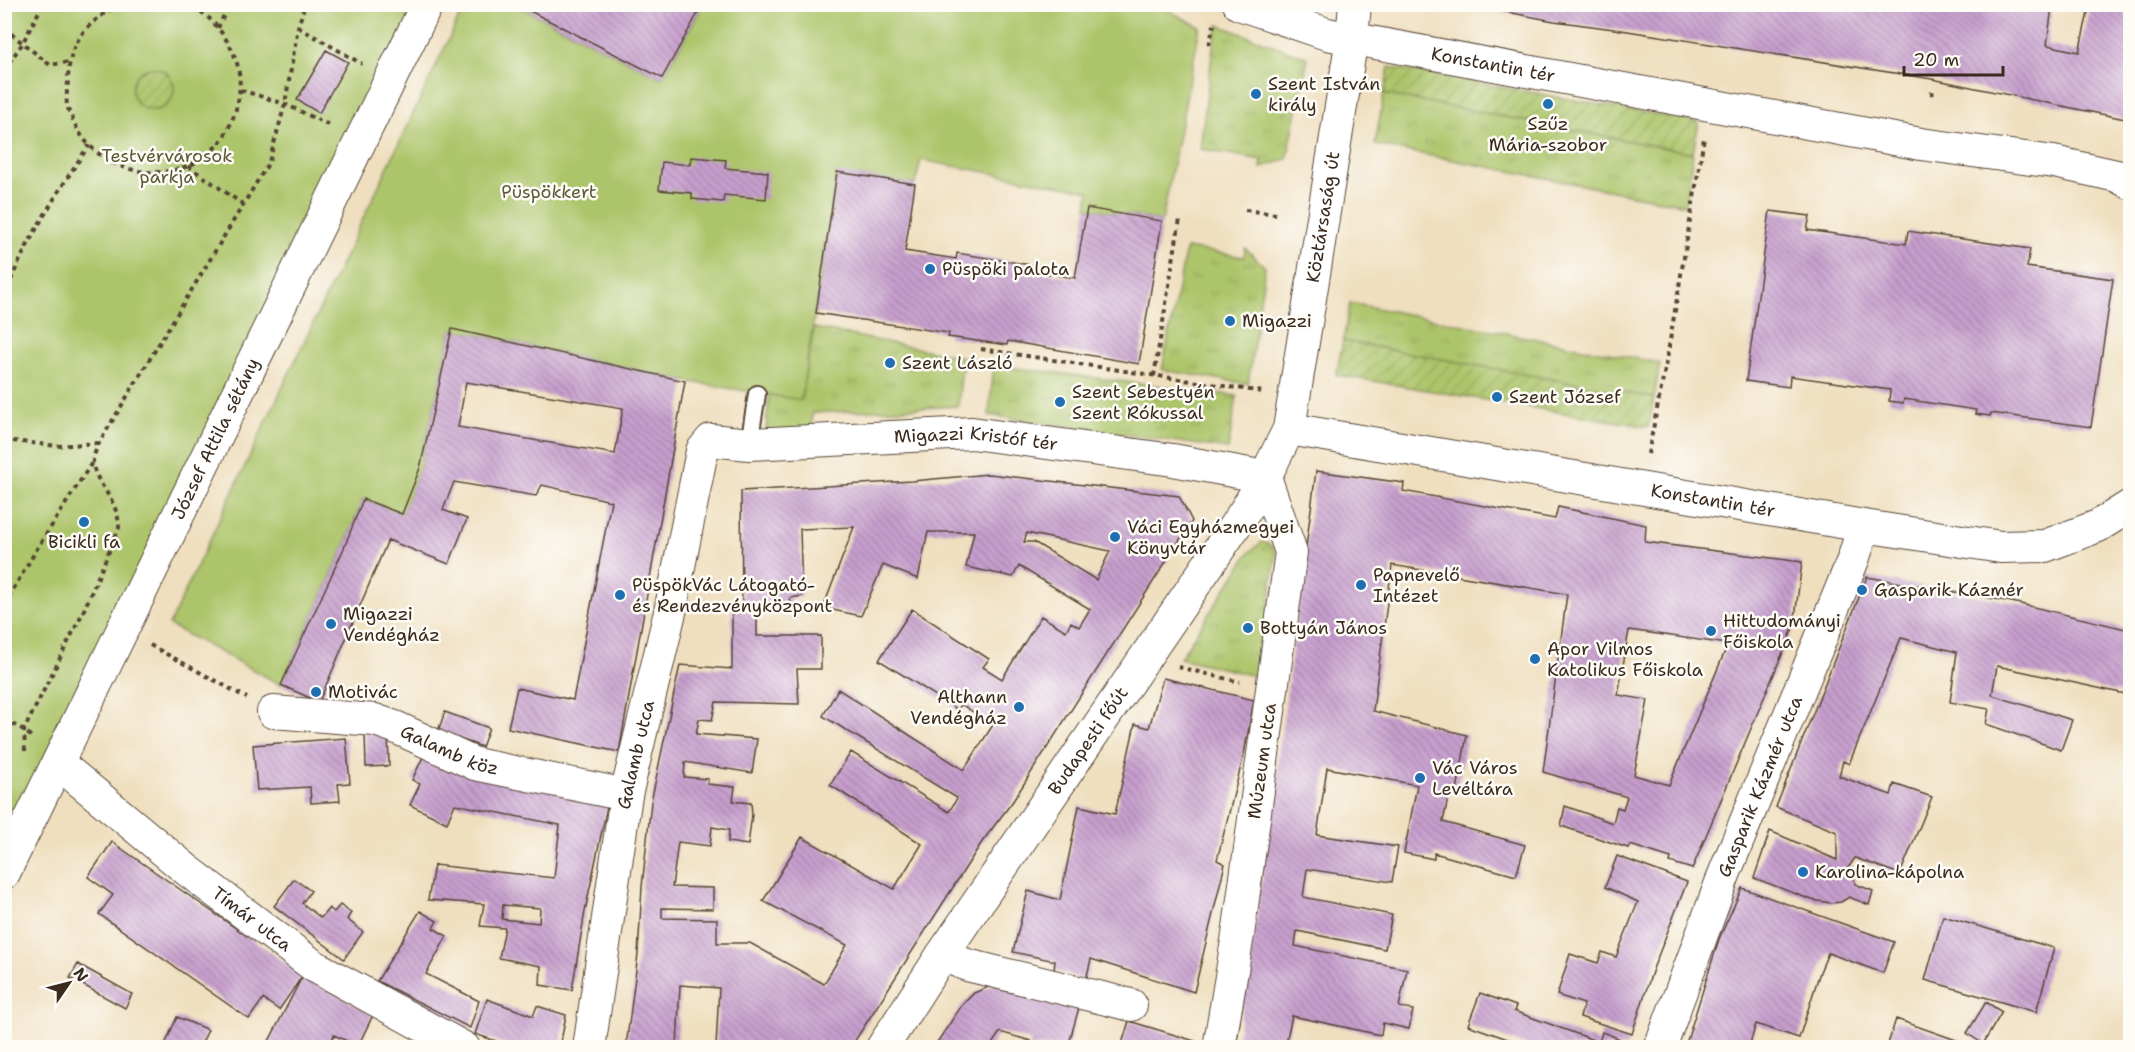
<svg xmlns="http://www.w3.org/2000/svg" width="2135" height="1052" font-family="'Shantell Sans',sans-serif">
<defs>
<pattern id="grass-tufts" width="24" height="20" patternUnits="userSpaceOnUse" patternTransform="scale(1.5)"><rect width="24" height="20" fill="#adc56a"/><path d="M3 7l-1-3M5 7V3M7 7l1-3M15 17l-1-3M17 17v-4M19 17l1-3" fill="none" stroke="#96a95b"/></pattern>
<pattern id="garden-furrows" width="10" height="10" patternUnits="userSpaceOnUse" patternTransform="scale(1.5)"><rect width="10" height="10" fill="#adc56a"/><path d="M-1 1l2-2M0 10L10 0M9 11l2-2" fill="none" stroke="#96a95b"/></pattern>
<pattern id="building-back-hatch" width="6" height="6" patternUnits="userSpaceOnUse" patternTransform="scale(1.5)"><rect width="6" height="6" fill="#c79fce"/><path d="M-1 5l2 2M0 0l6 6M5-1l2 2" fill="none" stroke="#a382a7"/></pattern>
</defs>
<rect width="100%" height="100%" fill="#fdfcf7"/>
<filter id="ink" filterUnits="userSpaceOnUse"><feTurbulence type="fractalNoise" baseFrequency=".0167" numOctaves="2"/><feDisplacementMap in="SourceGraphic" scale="12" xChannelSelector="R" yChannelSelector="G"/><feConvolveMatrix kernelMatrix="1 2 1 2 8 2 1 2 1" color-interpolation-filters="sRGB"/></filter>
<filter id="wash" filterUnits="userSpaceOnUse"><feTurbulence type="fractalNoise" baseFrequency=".008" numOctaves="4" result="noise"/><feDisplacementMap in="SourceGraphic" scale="24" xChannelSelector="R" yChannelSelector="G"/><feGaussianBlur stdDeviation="1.35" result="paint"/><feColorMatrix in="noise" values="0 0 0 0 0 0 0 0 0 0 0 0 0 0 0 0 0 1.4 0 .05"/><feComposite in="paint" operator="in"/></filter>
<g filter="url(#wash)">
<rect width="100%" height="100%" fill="#efdfbf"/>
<path fill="url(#grass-tufts)" stroke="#747844" stroke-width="1.5" d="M1218 25 1308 58 1287 159 1261 168 1262 160 1200 149 1213 47Z
M1384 94 1693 153 1685 205 1375 145Z
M1186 248 1244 257 1245 248 1265 267 1248 384 1162 370Z
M1350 303 1660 363 1654 398 1343 341Z
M814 328 963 357 958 406 812 413 813 440 765 443 769 395 801 399Z
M994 365 1237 396 1228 449 989 415Z
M1262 542C1271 544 1274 547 1276 555L1259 677 1180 658 1249 553Z"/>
<path fill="#adc56a" stroke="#747844" stroke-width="1.5" d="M1156 4 1200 27 1162 221 1087 208 1089 191 921 160 915 184 837 173 801 400 685 381 452 329 420 468 402 514 363 499 344 548 281 685 169 625 465 5H516L662 78 703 5Z
M5 5H427L5 873Z"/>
<path fill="url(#garden-furrows)" stroke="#747844" stroke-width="1.5" d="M1389 67 1699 122 1693 153 1384 94Z
M132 89a21 21 0 1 1 42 0a21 21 0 1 1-42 0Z
M1343 341 1654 398 1649 427 1336 375Z"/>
<g id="blocks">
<path fill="url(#building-back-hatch)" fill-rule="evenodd" d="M516 4H703L662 78Z
M1465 4H2041L2052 7 2047 45 2079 52 2090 4H2130V120L1932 79 1621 30 1554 21Z
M326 50 348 62 319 113 297 100Z
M691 157 726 160 725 168 768 172 766 199 724 195 723 202 692 199V193L659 190 662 162 690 165Z
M837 172 915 184 905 251 956 259 957 253 1037 266V272L1075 278 1087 208 1162 221 1139 364 1008 341 1007 345 948 337 949 333 816 313Z
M1770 211 1810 216 1807 230 1906 244 1908 231 2030 249 2027 267 2113 279 2091 427 1991 413 1990 416 1975 414 1976 410 1904 399 1903 403 1889 401 1890 390 1790 376 1789 387 1746 381Z
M452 329 685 381 619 752 508 728 517 688 573 700 611 501 542 485 536 496 454 482 443 510 467 519 449 564 388 540 319 702 281 685 344 548 363 499 402 514 420 468ZM466 382 623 408 615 454 458 427Z
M1316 471 1404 483 1403 491 1555 519 1558 507 1646 525 1645 542 1802 562 1794 626 1692 869 1670 862 1671 858 1630 845 1628 848 1561 826 1565 806 1613 823 1617 807 1623 809 1627 797 1543 772 1567 594 1392 565 1373 711 1467 735 1457 790 1450 788 1443 822 1525 845 1516 876 1434 853V859L1404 853 1417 785 1327 768 1317 835 1398 847 1392 882 1307 869 1303 897 1392 915 1385 949 1297 931 1295 946 1407 969 1399 1007 1413 1010 1409 1029 1383 1023 1381 1035 1292 1016 1285 1047H1236L1261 888ZM1629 630 1728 644 1669 785 1634 775 1648 700 1618 695Z
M989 474 1179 496 1192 521 1013 801 982 842 851 1047H782L773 1041 769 1047H716L719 988 680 985 677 1047H626L638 954 642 887 651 802 680 665 732 669V608H742L741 491 912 481ZM854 527 823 608 861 616 883 565 918 579 928 532H974L966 567 1013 577 1019 566 1090 609 1079 627 1071 622 1066 631 1041 616 1002 679 983 667 989 659 912 609 879 660 958 710 961 704 993 725 964 770 838 689 823 716 957 798 949 812 851 752 830 785 922 844 894 889 802 837 763 901 847 945 824 984 750 943H717V919L662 918V908L713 909V888L672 887 678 842 710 846 712 827 729 830 728 842 748 845 752 814 751 803 733 801 735 787 707 784 708 779 684 777 685 762 752 773 757 739 696 734 699 719 712 720 716 702 799 704 797 669H821V636H757V608L791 606 790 598 802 596 800 529ZM1027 533 1110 551 1096 580 1034 542H1024Z
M1867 577 2012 602 2130 630V695L1997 666 1992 695 2072 720 2061 750 1986 724 1989 709 1950 702 1957 652 1901 638 1849 764 1843 761 1839 776 1891 795 1894 784 1932 797 1900 874 1855 858 1848 868 1854 876 1855 884 1873 891 1869 905 1849 897 1841 902 1831 903 1812 900 1754 878 1770 831 1837 860V832L1776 807Z
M1163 678 1254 700 1244 754 1217 860 1225 864 1194 992 1091 959 1086 980 1054 970 1055 961 1013 952 1028 891 1060 900 1079 806 1115 814 1135 724 1149 728Z
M445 712 489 728 482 747 438 731Z
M388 731 389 766 366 767 365 732Z
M346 738 350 783 338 784 340 801 311 803 310 787 257 790 253 745Z
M425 753 608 802 585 911 572 990 540 985 541 966 499 958 505 928 480 926 484 904 428 900 434 865 554 878 560 825 455 804 447 823 410 805 420 784 412 780ZM503 905 540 908 539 923 502 919Z
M112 842 303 975 279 1010 263 999 249 1019 99 914 113 895 88 877Z
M1617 856 1687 882 1653 969 1632 1034 1580 1017 1584 1004 1557 995 1570 954 1598 963 1602 952 1616 957 1638 902 1605 887Z
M294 879 311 891 302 903 321 918 329 908 334 912 340 905 351 913 347 919 363 932 344 959 274 906Z
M1742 888 1894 942 1883 973 1828 953 1820 972 1799 1038 1756 1024 1749 1047H1685L1719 939Z
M420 911 437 921 433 928 447 936 426 974 479 1001 470 1028 377 981Z
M1943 916 2054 948 2036 1012 1925 980Z
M78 964 132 994 125 1008 70 978Z
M303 975 373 1015 358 1046 334 1035 329 1047H266Z
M995 984 1080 1004 1068 1047H1029L1031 1041 1000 1032 990 1047H934L962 1005 974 993Z
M1480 993 1516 1006 1514 1011 1599 1042 1602 1032 1628 1042 1626 1047H1530L1468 1025Z
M487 999 533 1016 537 1006 566 1015 560 1047H514L475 1034Z
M1986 1002 2002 1012 1983 1044 1967 1033Z
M177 1017 208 1030 200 1047H164Z
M1896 1019 1962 1042 1960 1047H1887Z
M1129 1021 1208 1045 1207 1047H1121Z"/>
</g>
</g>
<g filter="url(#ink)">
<use href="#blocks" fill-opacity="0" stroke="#564536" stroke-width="1.5"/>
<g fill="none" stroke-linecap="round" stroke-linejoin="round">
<g stroke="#564536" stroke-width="20">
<path id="service" d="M749 444 757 394"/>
</g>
<g stroke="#564536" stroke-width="34">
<g id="minor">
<path id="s1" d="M1239 4 1327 34 1921 144 2054 162 2117 176 2130 183"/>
<path id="s2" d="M1289 429 1864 526 2001 547 2045 546 2098 526 2130 506"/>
<path id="s3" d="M273 712 375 720 395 727 475 764 626 795"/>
<path id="s4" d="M58 763 187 870 314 966 464 1048"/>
<path id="s5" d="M4 873 427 4"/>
<path d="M942 955 967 965 1131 1005"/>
<path id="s6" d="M589 1048 626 795 670 612 702 451 711 440 749 444 972 433 1173 460 1265 477 1291 552 1238 935 1219 1048"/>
<path id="s7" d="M882 1048 942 955 1245 511 1265 477 1289 429 1352 38 1355 4"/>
<path id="s8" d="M1660 1048 1725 872 1853 560 1864 526"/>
</g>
</g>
<path stroke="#564536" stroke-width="4" stroke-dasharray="4.5 4.5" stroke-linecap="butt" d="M120 4C86 23 68 42 68 82 67 89 66 98 67 105 68 111 72 117 74 122 102 186 201 191 230 125 241 101 244 75 232 50 223 32 206 9 184 4
M298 27 362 64
M4 28 50 65 68 62
M218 28 229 4
M1209 45 1214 25
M4 70 22 44 43 4
M241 90 285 104 331 126
M1930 93 1938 94
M188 166 244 205
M1245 210 1276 214
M4 297C25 242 57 193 89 145
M981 349 1263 392
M1154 376 1180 219
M4 440 57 446 99 443
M1648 454 1666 364 1704 138
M4 605 38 547 93 461
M150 645 247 698
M1178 667 1240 682
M4 720 24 730 34 739
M25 751 24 730 83 612 119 528C119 498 93 483 93 461 93 456 97 448 99 443L269 162 285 104 298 27 305 4"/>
<use href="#service" stroke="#fff" stroke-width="16"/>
<use href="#minor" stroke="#fff" stroke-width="32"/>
</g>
</g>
<g fill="#1f6fb2" stroke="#fdfcf7" stroke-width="2">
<circle cx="1256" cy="94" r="6"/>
<circle cx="1548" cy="104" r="6"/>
<circle cx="930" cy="269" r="6"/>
<circle cx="1230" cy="321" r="6"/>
<circle cx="890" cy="363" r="6"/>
<circle cx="1497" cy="397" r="6"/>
<circle cx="1060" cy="402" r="6"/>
<circle cx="84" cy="522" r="6"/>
<circle cx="1115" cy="537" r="6"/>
<circle cx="1361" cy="585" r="6"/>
<circle cx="1862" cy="590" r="6"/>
<circle cx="620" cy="595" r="6"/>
<circle cx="331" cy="624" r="6"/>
<circle cx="1248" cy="628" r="6"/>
<circle cx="1711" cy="631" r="6"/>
<circle cx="1535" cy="659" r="6"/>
<circle cx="316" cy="692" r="6"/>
<circle cx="1019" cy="707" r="6"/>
<circle cx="1420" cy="778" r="6"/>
<circle cx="1803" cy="872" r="6"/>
</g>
<g text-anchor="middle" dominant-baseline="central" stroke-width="5" stroke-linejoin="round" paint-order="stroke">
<g font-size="18" fill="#3b2a1e" stroke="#fdfcf7">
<text stroke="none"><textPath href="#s1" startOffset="262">Konstantin tér</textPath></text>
<text stroke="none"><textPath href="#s7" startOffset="956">Köztársaság út</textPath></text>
<text stroke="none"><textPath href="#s5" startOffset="483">József Attila sétány</textPath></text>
<text stroke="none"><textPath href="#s6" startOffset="888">Migazzi Kristóf tér</textPath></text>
<text stroke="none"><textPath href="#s2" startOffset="430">Konstantin tér</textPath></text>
<text stroke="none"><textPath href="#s7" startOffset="370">Budapesti főút</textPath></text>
<text stroke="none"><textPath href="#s3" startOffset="183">Galamb köz</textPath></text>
<text stroke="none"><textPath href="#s6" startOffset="297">Galamb utca</textPath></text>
<text transform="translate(1262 761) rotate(-82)">Múzeum utca</text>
<text stroke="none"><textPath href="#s8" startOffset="280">Gasparik Kázmér utca</textPath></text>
<text stroke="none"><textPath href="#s4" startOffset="249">Tímár utca</textPath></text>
</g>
<g font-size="18" fill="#3b2a1e" stroke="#fdfcf7" text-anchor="start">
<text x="1268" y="84">Szent István<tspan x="1268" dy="21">király</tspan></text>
<text x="1548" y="124" text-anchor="middle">Szűz<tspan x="1548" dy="21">Mária-szobor</tspan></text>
<text x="942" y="269">Püspöki palota</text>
<text x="1242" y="321">Migazzi</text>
<text x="902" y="363">Szent László</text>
<text x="1072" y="392">Szent Sebestyén<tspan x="1072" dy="21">Szent Rókussal</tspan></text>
<text x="1509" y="397">Szent József</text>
<text x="1127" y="527">Váci Egyházmegyei<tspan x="1127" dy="21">Könyvtár</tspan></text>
<text x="84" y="542" text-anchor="middle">Bicikli fa</text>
<text x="1373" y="575">Papnevelő<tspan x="1373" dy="21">Intézet</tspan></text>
<text x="632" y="585">PüspökVác Látogató-<tspan x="632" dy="21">és Rendezvényközpont</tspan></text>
<text x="1874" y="590">Gasparik Kázmér</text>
<text x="343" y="614">Migazzi<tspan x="343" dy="21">Vendégház</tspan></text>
<text x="1723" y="621">Hittudományi<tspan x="1723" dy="21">Főiskola</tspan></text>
<text x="1260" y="628">Bottyán János</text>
<text x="1547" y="649">Apor Vilmos<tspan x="1547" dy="21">Katolikus Főiskola</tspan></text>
<text x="328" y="692">Motivác</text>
<text x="1007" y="697" text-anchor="end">Althann<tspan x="1007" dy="21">Vendégház</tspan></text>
<text x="1432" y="768">Vác Város<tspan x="1432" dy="21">Levéltára</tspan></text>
<text x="1815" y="872">Karolina-kápolna</text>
</g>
<g font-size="18" fill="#5d5835" stroke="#fdfcf7">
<text x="167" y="156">Testvérvárosok<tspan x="167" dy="21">parkja</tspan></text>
<text x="549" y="192">Püspökkert</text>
</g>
</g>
<rect width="2135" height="1052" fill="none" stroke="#fdfcf7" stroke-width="24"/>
<g transform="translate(69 983) rotate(55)" stroke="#fdfcf7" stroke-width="4.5" paint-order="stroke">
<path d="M0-4.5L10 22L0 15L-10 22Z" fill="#3b2a1e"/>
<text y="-9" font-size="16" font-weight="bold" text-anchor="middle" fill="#3b2a1e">N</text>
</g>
<path d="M1904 66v9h99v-9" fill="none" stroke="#3b2a1e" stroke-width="3"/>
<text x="1913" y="66" font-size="18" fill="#3b2a1e" stroke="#fdfcf7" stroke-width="4.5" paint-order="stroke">20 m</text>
</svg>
